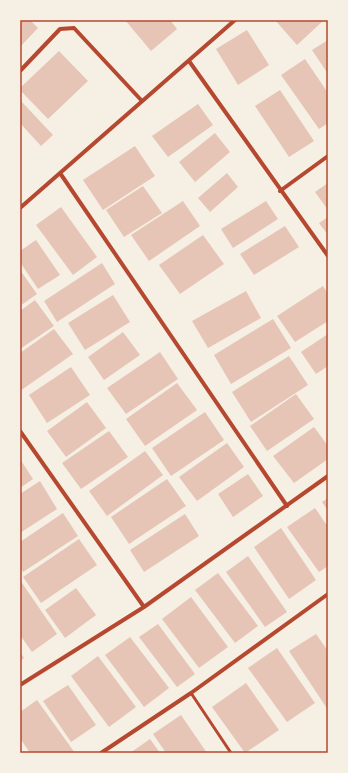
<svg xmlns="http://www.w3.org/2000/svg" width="348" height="773" font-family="'Fira Sans',sans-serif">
<rect width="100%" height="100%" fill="#f6efe4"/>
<path fill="#e6c5b7" d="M20 20H30L38 28 20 47Z
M125 20H170L177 29 151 51Z
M275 20H324L297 45Z
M247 30 269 65 238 85 216 49Z
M328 40V74L312 50Z
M59 51 88 81 48 119 20 90V88Z
M305 59 328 93V123L319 129 281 75Z
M280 90 314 141 289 157 255 106Z
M20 100 53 135 41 146 20 123Z
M198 104 213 125 168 157 152 136Z
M215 133 230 152 195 182 179 162Z
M135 146 155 176 103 210 83 180Z
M227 173 238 187 210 212 198 198Z
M328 183V210L315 192Z
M143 186 162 213 124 237 106 210Z
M183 201 200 226 149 261 131 235Z
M266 201 278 219 233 248 221 229Z
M61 207 97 257 73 275 36 225Z
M328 217V235L319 223Z
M285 226 299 247 254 275 240 254Z
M203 235 224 264 180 294 159 265Z
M36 240 60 275 38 289 20 262V251Z
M102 263 115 284 57 322 44 301Z
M20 270 37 294 20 306Z
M323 286 328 294V321L295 342 277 316Z
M246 291 261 318 208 348 192 321Z
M113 295 130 322 85 350 68 323Z
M35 300 54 326 20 349V311Z
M273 319 291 348 231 384 214 355Z
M54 329 73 354 20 391V353Z
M123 332 140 355 104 380 88 357Z
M328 334V366L316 374 301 352Z
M160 352 178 379 126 414 107 388Z
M289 356 308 385 251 422 232 392Z
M71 367 90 395 47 423 29 395Z
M177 383 197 410 145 446 126 419Z
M296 394 314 419 267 451 250 426Z
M87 402 106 428 66 457 47 431Z
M205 412 224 440 171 476 152 448Z
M314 427 328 446V459L294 483 273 456Z
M109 431 128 457 81 489 62 463Z
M227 443 244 467 197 501 179 477Z
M145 451 163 475 107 516 89 491Z
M20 459 33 479 20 488Z
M248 474 263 496 233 517 218 494Z
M167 479 186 506 129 544 111 517Z
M40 481 57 509 20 533V494Z
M328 498V511L322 502Z
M315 508 328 527V566L319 572 287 527Z
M63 513 78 536 23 572 20 567V542Z
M185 514 199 536 144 572 130 550Z
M281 528 316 580 289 599 254 547Z
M79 539 97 565 41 603 23 577Z
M248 556 287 612 265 627 226 572Z
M218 573 258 626 235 643 195 590Z
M20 580 57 634 32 652 20 635Z
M76 588 96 615 65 638 45 610Z
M191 597 228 647 199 668 162 619Z
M158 624 195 674 177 687 139 637Z
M316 634 328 651V710L289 651Z
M130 637 169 688 144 707 105 655Z
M277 648 315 703 287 722 248 668Z
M20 652 24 658 20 661Z
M98 656 136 707 109 727 71 676Z
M246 683 279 730 245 753 212 707Z
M68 685 96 725 71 742 43 701Z
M37 700 75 753H30L20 738V712Z
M181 715 207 753H166L153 734Z
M150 739 160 753H130Z"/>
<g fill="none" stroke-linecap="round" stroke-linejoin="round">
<path stroke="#b5482f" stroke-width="3" d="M191 693 231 753"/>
<path stroke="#b5482f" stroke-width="4" d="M189 61 328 256
M20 71 60 29 74 28 142 101
M60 173 287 506
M280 191 328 156
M20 208 235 20
M20 431 144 607
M20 685 144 607 328 476
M101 753 191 693 328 594"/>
</g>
<rect width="348" height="773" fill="none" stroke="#f6efe4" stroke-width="42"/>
<rect x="21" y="21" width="306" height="731" fill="none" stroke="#b5482f" stroke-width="1.5"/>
</svg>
